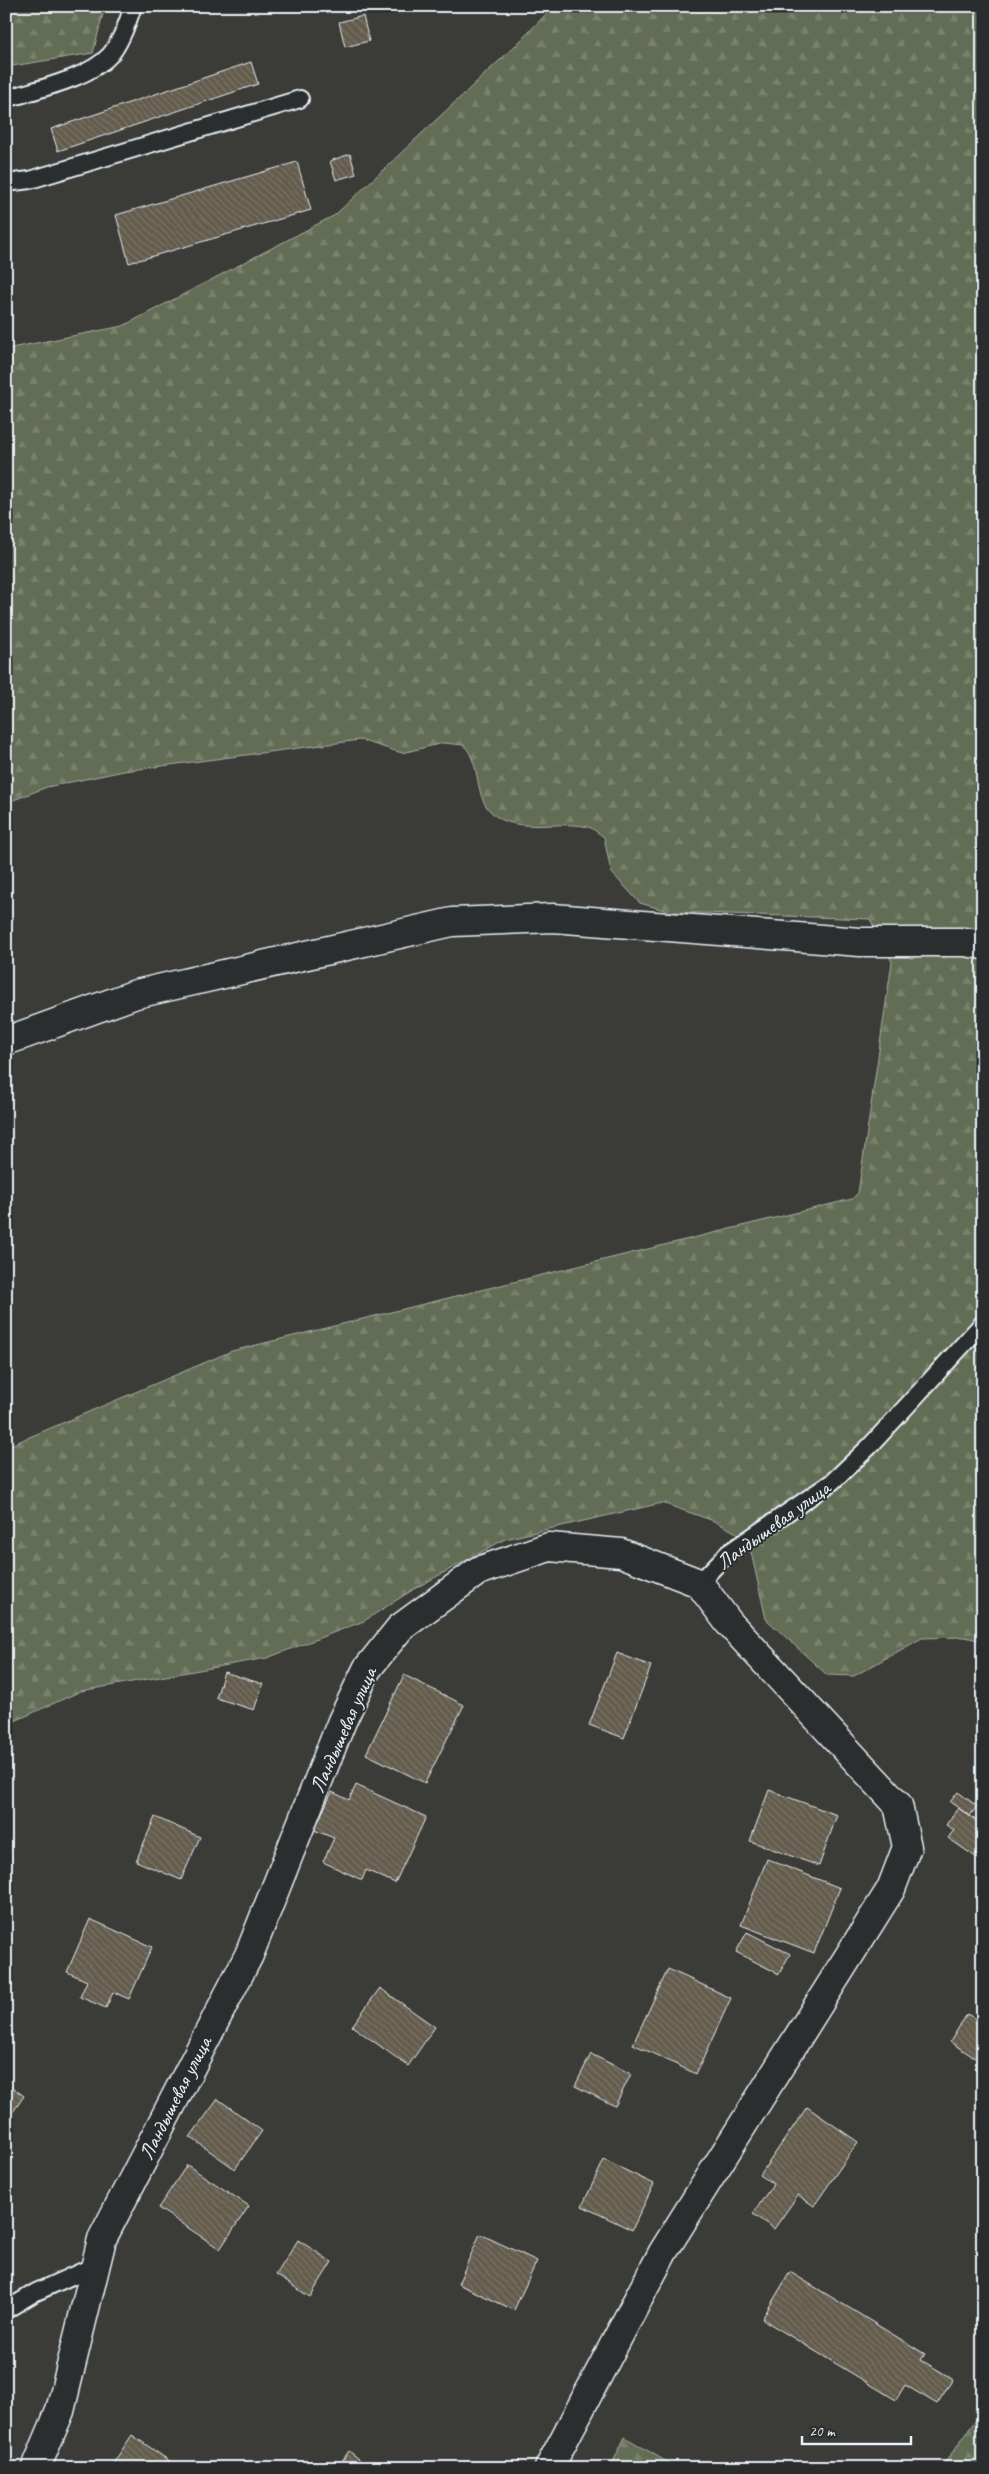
<svg xmlns="http://www.w3.org/2000/svg" width="989" height="2474" font-family="Caveat,sans-serif">
<defs>
<pattern id="forest-firs" width="22" height="20" patternUnits="userSpaceOnUse" patternTransform="scale(1.25)"><rect width="22" height="20" fill="#646d54"/><path d="M5 1l3.5 6h-7zM16 11l3.5 6h-7z" fill="#7a826d"/></pattern>
<pattern id="building-back-hatch" width="6" height="6" patternUnits="userSpaceOnUse" patternTransform="scale(1.25)"><rect width="6" height="6" fill="#645b4c"/><path d="M-1 5l2 2M0 0l6 6M5-1l2 2" fill="none" stroke="#7a7367"/></pattern>
</defs>
<rect width="100%" height="100%" fill="#3b3b37"/>
<filter id="ink" filterUnits="userSpaceOnUse"><feTurbulence type="fractalNoise" baseFrequency=".02" numOctaves="2"/><feDisplacementMap in="SourceGraphic" scale="10" xChannelSelector="R" yChannelSelector="G"/><feConvolveMatrix kernelMatrix="1 2 1 2 8 2 1 2 1" color-interpolation-filters="sRGB"/></filter>
<g filter="url(#ink)">
<path fill="url(#forest-firs)" stroke="#a6afa6" d="M6 6H105L93 53 6 67Z
M554 6H983V1641L965 1637 922 1638 854 1676 827 1675 766 1619 751 1552 737 1533 714 1521 662 1503 505 1539 414 1589 364 1621 267 1658 81 1691 6 1725V1447L232 1351 852 1199 858 1193 892 962 870 919 671 912 640 903 611 872 604 837C599 834 593 828 588 827 557 819 508 838 486 806 475 788 480 764 464 745L443 743 402 753 360 740 124 771 47 787 6 803V349L123 326 335 215 517 44Z
M983 2410V2468H941Z
M625 2437 677 2468H610Z"/>
<path fill="url(#building-back-hatch)" stroke="#e8f1f8" d="M363 16 369 41 345 47 339 22Z
M251 62 258 84 58 151 51 129Z
M350 154 356 174 336 180 330 161Z
M297 162 311 210 129 263 116 215Z
M617 1653 651 1666 624 1738 589 1725Z
M224 1672 263 1684 254 1710 216 1698Z
M404 1675 464 1705 425 1783 366 1754Z
M356 1785 426 1817 395 1883 366 1870 362 1880 323 1862 334 1838 314 1830 332 1792 349 1800Z
M769 1790 837 1815 819 1866 750 1841Z
M958 1792 977 1806 970 1816 950 1802Z
M958 1808 983 1825 976 1834 983 1838V1862L948 1838 954 1830 946 1825Z
M155 1817 200 1837 181 1880 136 1861Z
M767 1859 840 1888 814 1953 741 1925Z
M90 1919 152 1947 129 1999 113 1992 106 2008 80 1997 87 1981 67 1972Z
M747 1932 790 1954 779 1974 736 1952Z
M668 1969 731 1998 696 2074 633 2044Z
M380 1988 435 2027 408 2066 352 2026Z
M967 2014 983 2023V2063L950 2042Z
M591 2054 631 2074 615 2106 575 2086Z
M6 2083 24 2096 6 2122Z
M218 2099 262 2131 235 2169 190 2137Z
M807 2107 858 2142 814 2206 798 2195 774 2229 753 2214 773 2184 760 2175Z
M604 2160 654 2184 632 2230 582 2206Z
M187 2165 249 2206 220 2249 158 2208Z
M480 2234 537 2261 514 2310 458 2284Z
M298 2240 332 2262 310 2297 276 2275Z
M790 2272 925 2354 921 2360 953 2379 937 2404 905 2385 896 2400 762 2319Z
M132 2435 171 2462 167 2468H110Z
M349 2451 370 2468H337Z"/>
<g fill="none" stroke-linecap="round" stroke-linejoin="round">
<g stroke="#e8f1f8" stroke-width="20">
<path id="lane" d="M6 99C37 89 88 79 110 55 121 42 128 22 133 6
M6 183 30 180 300 99
M699 1583 728 1553 832 1482 870 1446 983 1323
M6 2310 36 2292 94 2266"/>
</g>
<g stroke="#e8f1f8" stroke-width="31">
<path id="street" d="M6 1041 136 994 452 922 553 918 860 942H965L983 945
M36 2468 60 2411 102 2239 249 1955 342 1721 367 1669 400 1628 478 1571 549 1547 621 1553 699 1583 729 1623 898 1805 907 1847 891 1889 663 2252 549 2468"/>
</g>
<use href="#lane" stroke="#2a2d2e" stroke-width="16"/>
<use href="#street" stroke="#2a2d2e" stroke-width="28"/>
</g>
</g>
<g text-anchor="middle" dominant-baseline="central" stroke-width="4" stroke-linejoin="round" paint-order="stroke">
<g font-size="21" fill="#e8f1f8" stroke="#2a2d2e">
<text transform="translate(773 1525) rotate(-36)">Ландышевая улица</text>
<text transform="translate(343 1730) rotate(-66)">Ландышевая улица</text>
<text transform="translate(175 2098) rotate(-63)">Ландышевая улица</text>
</g>
</g>
<rect width="989" height="2474" fill="none" stroke="#2a2d2e" stroke-width="25"/>
<rect x="12" y="12" width="964" height="2449" fill="none" stroke="#e8f1f8" stroke-width="2" filter="url(#ink)"/>
<path d="M802 2436v8h109v-8" fill="none" stroke="#e8f1f8" stroke-width="2.5"/>
<text x="809" y="2436" font-size="15" fill="#e8f1f8" stroke="#2a2d2e" stroke-width="4" paint-order="stroke">20 m</text>
</svg>
